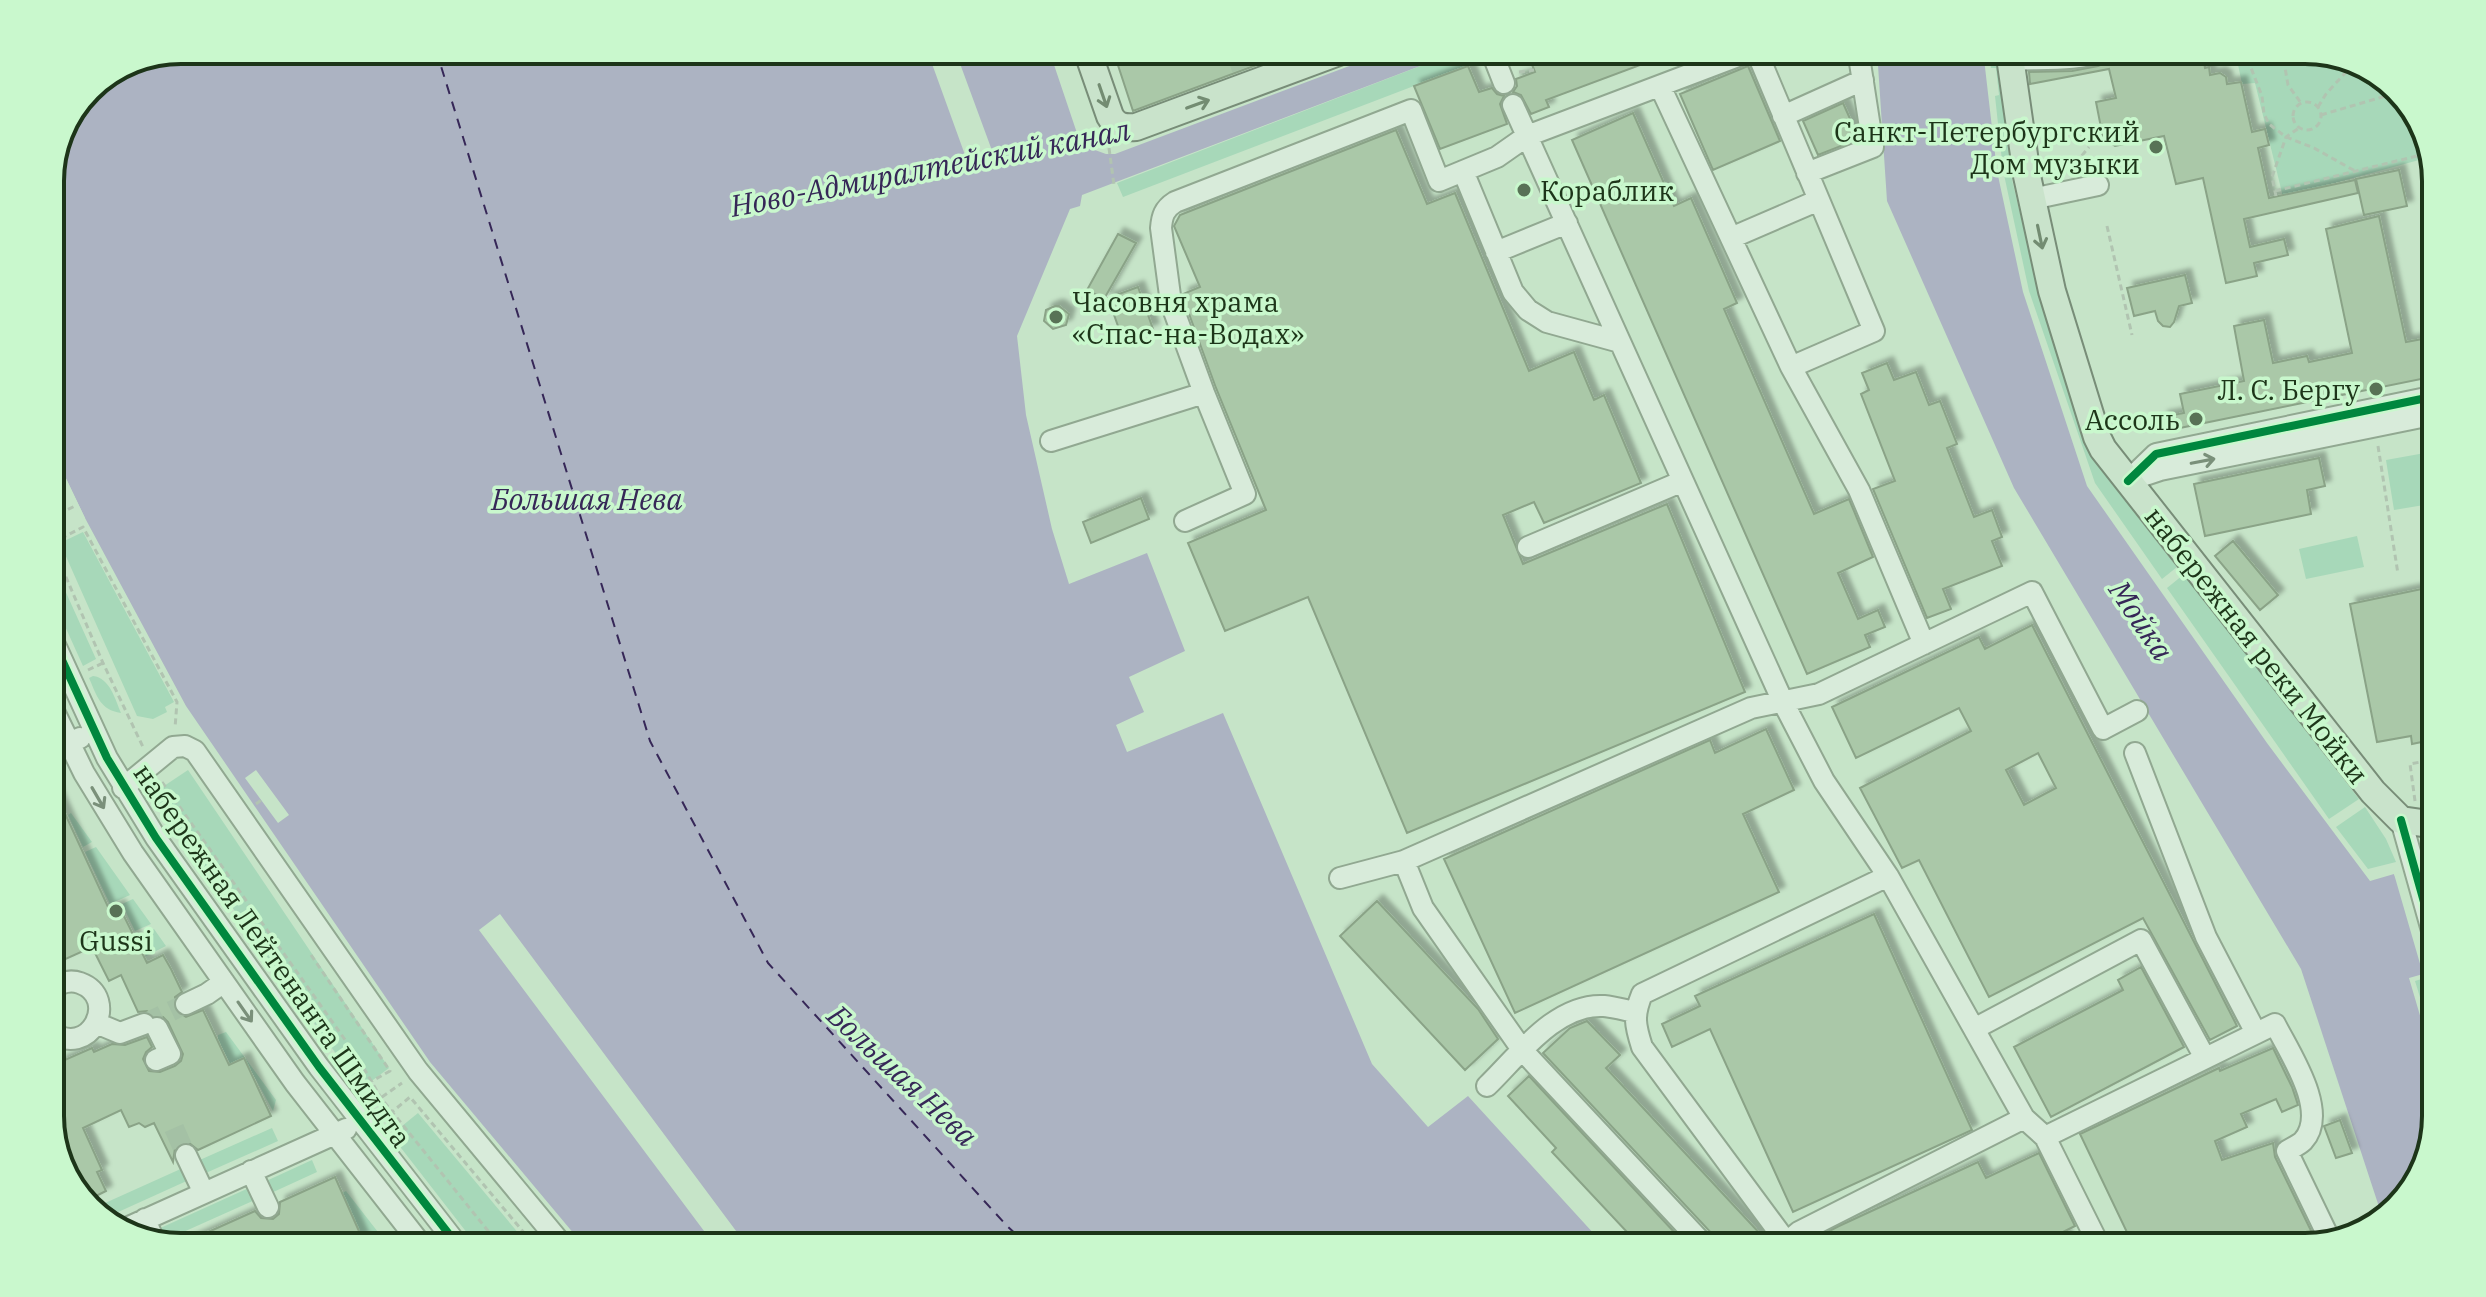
<svg xmlns="http://www.w3.org/2000/svg" width="2486" height="1297" font-family="'IBM Plex Serif',serif">
<defs>
<filter id="shadow"><feDropShadow dx="6" dy="-6" stdDeviation="2" flood-color="#0004"/></filter>
</defs>
<rect width="100%" height="100%" fill="#c6e4c8"/>
<path fill="#a7d8b9" d="M1462 50H1469L1474 63 1123 197 1117 183Z
M1989 50H1997L2012 180 2038 288 2085 440 2098 466 2177 567 2162 579 2095 483 2029 291 2003 170 1995 96 1999 95 1996 68H1991Z
M2235 50H2305L2363 64 2414 109 2430 157 2283 197 2255 83 2242 84Z
M2436 451V503L2394 510 2386 460Z
M83 532 174 702 165 707 167 712 153 719 137 716 60 543Z
M2357 536 2364 567 2306 579 2299 549Z
M50 557 96 659 83 666 50 593Z
M2183 575H2184L2359 799 2329 819 2167 588Z
M93 676C110 678 115 699 121 713 100 710 97 696 89 678Z
M188 770 389 1068 361 1089 152 794Z
M2365 807 2386 839 2396 862 2368 869 2336 827Z
M71 813 92 842 83 847 68 815Z
M96 847 130 895 110 904 85 852Z
M133 899 151 924 135 931 122 904Z
M154 929 166 946 146 956 138 937Z
M2428 977 2436 1003V1017L2427 1020 2415 981Z
M226 1032 276 1100 273 1111 244 1058 230 1064 218 1039V1035Z
M418 1113 530 1247H478L391 1135Z
M272 1128 278 1141 199 1176 193 1163Z
M312 1160 317 1172 269 1194 264 1182Z
M185 1167 191 1179 105 1218 94 1208Z
M251 1187 257 1199 161 1242 156 1230Z
M346 1191 385 1241 381 1247H366L342 1193Z"/>
<path fill="#acb3c2" d="M181 50H1049L1081 145 1106 154H1115L1392 50H1462L1082 195 1080 206 1070 209 1017 336 1026 415 1052 529 1069 584 1147 553 1185 651 1129 677 1144 712 1116 725 1127 752 1223 713 1372 1064 1428 1127 1468 1096 1606 1247H585L430 1062 186 706 85 518 50 445V173L89 88Z
M1877 50H1983L1997 171 2023 292 2087 486 2267 743 2370 881 2394 874 2397 880 2436 869V961L2421 966 2423 974 2409 978 2436 1070V1116L2422 1174 2383 1219 2301 969 2014 488 1887 201Z"/>
<path fill="#c6e4c8" d="M927 50H955L994 156 969 166Z
M58 462 85 518 81 520 54 464Z
M256 770 289 815 278 823 245 778Z
M2431 866 2436 884V966L2426 969 2427 972 2423 974 2394 874 2398 872 2399 876Z
M500 914 748 1247H716L479 930Z"/>
<g fill="none" stroke-linecap="round" stroke-linejoin="round">
<path stroke="#362757" stroke-width="2" stroke-dasharray="10 8" stroke-linecap="butt" d="M436 50 650 741 768 963 1007 1226 1030 1247"/>
</g>
<path fill="#aac8a8" stroke="#8aa387" stroke-width="2" fill-rule="evenodd" filter="url(#shadow)" d="M1113 50H1170L1171 55 1185 50H1297L1133 111Z
M1526 50H1674L1675 52 1546 100 1549 107 1531 114 1521 95 1513 92 1517 86 1516 79 1535 72Z
M2119 50H2202L2205 68 2209 67 2210 75 2220 73 2226 77 2227 84 2241 82 2252 132 2265 129 2269 145 2258 148 2269 198 2355 180 2358 193 2244 219 2250 247 2284 239 2288 255 2254 263 2257 276 2226 283 2203 178 2176 184 2164 136 2115 146 2103 138 2096 102 2116 98 2109 69 2030 84 2029 72 2072 71 2098 66 2115 59Z
M1468 66 1479 92 1492 88 1497 94 1504 96 1500 104 1507 124 1440 149 1414 86Z
M1748 66 1780 141 1713 170 1680 94Z
M1843 103 1859 139 1818 155 1803 121Z
M1633 113 1674 206 1691 198 1737 303 1724 309 1814 514 1849 499 1873 557 1838 573 1858 619 1878 610 1885 627 1865 635 1870 647 1807 674 1572 140Z
M1396 130 1427 204 1455 193 1529 371 1574 352 1594 400 1604 395 1641 483 1544 523 1534 502 1503 515 1523 564 1667 504 1745 692 1407 833 1308 597 1225 631 1188 543 1266 510 1216 388 1184 300 1183 294 1200 287 1174 226 1180 215Z
M2399 170 2407 206 2364 215 2356 179Z
M2379 216 2406 342 2433 337 2436 350V376L2165 431 2162 417 2184 413 2180 394 2244 381 2234 326 2264 320 2273 363 2307 356 2309 362 2352 353 2326 229Z
M1118 234 1136 243 1104 299 1087 290Z
M2185 275 2192 303 2179 306 2174 322 2170 327 2163 326 2158 321 2155 311 2134 316 2127 288Z
M1138 287 1153 329 1123 340 1108 298Z
M1055 306H1059L1069 314 1066 325 1053 329 1044 321 1046 310Z
M1887 363 1894 380 1916 372 1929 405 1940 401 1957 444 1947 448 1974 517 1992 510 2002 537 1992 541 2002 566 1943 589 1951 609 1927 618 1873 489 1895 481 1861 394 1869 390 1862 373Z
M2319 458 2325 486 2307 490 2311 514 2205 536 2194 484Z
M1141 498 1149 519 1091 543 1083 522Z
M2233 541 2278 595 2260 610 2215 556Z
M2436 586V739L2412 744 2411 736 2377 742 2350 604Z
M2032 625 2237 1026 2210 1040 2143 918 1989 997 1919 860 1902 868 1860 788 1971 731 1959 708 1856 758 1832 707 1979 637 1985 649ZM2038 753 2056 788 2024 805 2006 770Z
M1766 729 1794 790 1743 814 1779 892 1515 1013 1444 859 1710 740 1715 753Z
M50 781 109 909 119 906 147 963 163 955 171 969 182 992 175 997V1010L186 1017 203 1010 229 1065 244 1058 271 1116 198 1150 188 1142 180 1144 175 1148 173 1162 154 1123 145 1127 139 1123 129 1127 121 1110 83 1128 102 1170 97 1172 106 1191 86 1201 72 1188 50 1125V1070L61 1065 60 1062 92 1048 94 1052 112 1044 125 1045 147 1037 152 1047 146 1052 143 1059 149 1071 160 1072 175 1066 181 1061 183 1054 168 1022 163 1017 154 1016 147 1011 138 1012 121 975 109 981 92 947 50 966Z
M1377 901 1478 1009 1498 1039 1465 1070 1340 936Z
M1874 914 1972 1130 1793 1212 1710 1029 1672 1047 1662 1024 1700 1006 1695 996Z
M2141 967 2184 1047 2051 1117 2014 1047 2123 990 2118 980Z
M1587 1021 1620 1055 1606 1068 1764 1238 1754 1247H1719L1716 1238 1543 1053 1570 1028Z
M2273 1048 2292 1087 2298 1105 2282 1112 2276 1099 2241 1114 2247 1127 2215 1141 2222 1160 2273 1143 2275 1157 2317 1243 2306 1247H2134L2080 1134 2219 1068 2220 1071Z
M1529 1076 1688 1247H1641L1552 1152 1556 1148 1508 1096Z
M2340 1120 2352 1153 2336 1158 2324 1126Z
M2039 1153 2075 1226 2063 1232 2070 1247H1803L1806 1243 1839 1226 1978 1162 1986 1178Z
M335 1177 366 1247 177 1246 255 1211 261 1218 273 1219 279 1214 280 1202Z"/>
<g fill="none" stroke-linecap="round" stroke-linejoin="round">
<path stroke="#a4c1a5" stroke-width="20" stroke-dasharray="20 10" stroke-linecap="butt" d="M1235 50 1243 72
M144 1024 186 1004
M174 1128 186 1155"/>
<g stroke="#91a891" stroke-width="24">
<path id="minor" d="M1491 50 1504 83
M1756 50 1874 331 1791 367
M2009 60C2040 58 2077 62 2106 50
M1660 86 1791 367 1859 490 1924 644
M1513 105 1783 702 1824 781 1888 876 2024 1118 2045 1137 2100 1247
M1783 116 1863 80
M1463 171 1513 292 1528 310 1547 322 1620 342
M1807 173 1873 147 1858 50
M2032 199 2098 185
M1731 238 1819 200
M1496 252 1567 223
M1051 441 1204 393
M2136 478 2160 470 2436 414
M2128 481 2156 454 2436 396
M1185 521 1245 494 1204 393 1171 303 1161 228C1162 216 1164 209 1175 202L1411 110 1439 181 1497 157 1527 136 1754 50
M1528 547 1683 481
M50 634 107 758 156 838 319 1067 459 1247
M50 703 84 773 133 853 295 1083 423 1247
M50 752 80 738
M2135 753 2206 937 2256 1033
M123 788 173 747 185 746 195 751 418 1071 564 1247
M2401 820 2436 945
M1404 861 1423 908 1523 1051 1706 1247
M1340 878 1404 861 1751 708 1819 694 2032 592 2103 729 2137 711
M50 990C59 983 69 979 80 983 121 998 89 1061 50 1031
M186 1004 207 994 224 982
M96 1023 120 1033 144 1024
M1974 1029 2141 940 2205 1058
M156 1060 170 1054 157 1028
M1487 1086C1518 1056 1556 1003 1604 1006 1614 1007 1625 1010 1635 1012
M2045 1137 2275 1024C2289 1052 2330 1112 2303 1141 2299 1145 2292 1148 2287 1151L2330 1240
M186 1155 204 1193
M251 1171 268 1207
M145 1219 154 1241
M120 1231 346 1129
M1781 1247 1799 1232 2024 1118
M1790 1247 1642 1047C1635 1025 1633 1016 1642 994L1888 876"/>
</g>
<g stroke="#788d78" stroke-width="30">
<path id="major" d="M1087 50 1110 116C1116 127 1124 128 1136 127L1344 50
M2009 50 2027 176 2052 291 2097 437 2103 449 2373 792 2401 820 2436 825"/>
</g>
<path stroke="#b1c4b1" stroke-width="3" stroke-dasharray="6 4" stroke-linecap="butt" d="M2244 50 2262 96 2264 114 2269 124 2286 137 2314 148 2355 171
M2282 50 2288 85 2301 103
M2236 55 2258 50
M2354 64 2371 71
M1519 72 1534 70
M2293 116a14 14 0 1 1 28 0a14 14 0 1 1-28 0Z
M2318 107 2326 94 2355 62
M2321 115 2396 93
M1109 148 1114 185
M2069 171 2089 147
M2275 191 2429 153
M2276 196 2272 177 2286 137 2299 128
M2107 226 2132 335
M2378 446 2398 574
M50 454V457
M50 480 61 475
M50 518 75 506
M50 540 103 663 143 747
M52 543 83 527 177 702 175 728
M88 670 103 663
M162 782 358 1058 381 1098 501 1247
M2415 801 2410 764 2436 759
M256 804 264 798
M311 955 390 1071 372 1081
M382 1097 402 1083
M389 1125 392 1112 410 1097 536 1247"/>
<use href="#minor" stroke="#d8ebda" stroke-width="20"/>
<use href="#major" stroke="#c9e3cb" stroke-width="26"/>
<g stroke="#c9f8cd" stroke-width="13">
<path id="cycleway" d="M2128 481 2156 454 2436 396
M50 634 107 758 156 838 319 1067 459 1247
M2401 820 2436 945"/>
</g>
<use href="#cycleway" stroke="#00873e" stroke-width="8"/>
</g>
<defs><path id="oneway-shaft" d="M-6 0H5M1.5-3L5.5 0L1.5 3" fill="none" stroke-width="1.6" stroke-linecap="round" stroke-linejoin="round" transform="scale(2)"/></defs>
<g stroke="#738c72">
<use href="#oneway-shaft" transform="translate(1103 96) rotate(71)"/>
<use href="#oneway-shaft" transform="translate(1198 104) rotate(-20)"/>
<use href="#oneway-shaft" transform="translate(2040 237) rotate(78)"/>
</g>
<g stroke="#7a907a">
<use href="#oneway-shaft" transform="translate(2203 461) rotate(-11)"/>
<use href="#oneway-shaft" transform="translate(98 798) rotate(60)"/>
<use href="#oneway-shaft" transform="translate(245 1012) rotate(55)"/>
</g>
<g fill="#587256" stroke="#c9f8cd" stroke-width="3">
<circle cx="2156" cy="147" r="8"/>
<circle cx="1524" cy="190" r="8"/>
<circle cx="1056" cy="317" r="8"/>
<circle cx="2376" cy="389" r="8"/>
<circle cx="2196" cy="419" r="8"/>
<circle cx="116" cy="911" r="8"/>
</g>
<g text-anchor="middle" dominant-baseline="central" stroke-width="7" stroke-linejoin="round" paint-order="stroke">
<g font-size="28" fill="#1d3519" stroke="#c9f8cd" text-anchor="end">
<text x="2140" y="131">Санкт-Петербургский<tspan x="2140" dy="32">Дом музыки</tspan></text>
<text x="1540" y="190" text-anchor="start">Кораблик</text>
<text x="1072" y="301" text-anchor="start">Часовня храма<tspan x="1072" dy="32">«Спас-на-Водах»</tspan></text>
<text x="2360" y="389">Л. С. Бергу</text>
<text x="2180" y="419">Ассоль</text>
<text x="116" y="940" text-anchor="middle">Gussi</text>
</g>
<g font-size="28" fill="#1d3519" stroke="#c9f8cd">
<text transform="translate(2257 645) rotate(52)">набережная реки Мойки</text>
<text transform="translate(273 955) rotate(55)">набережная Лейтенанта Шмидта</text>
</g>
<g font-size="30" font-style="italic" fill="#362757" stroke="#c9f8cd">
<text transform="translate(930 167) rotate(-11)">Ново-Адмиралтейский канал</text>
<text x="587" y="498">Большая Нева</text>
<text transform="translate(2142 620) rotate(56)">Мойка</text>
<text transform="translate(903 1075) rotate(43)">Большая Нева</text>
</g>
</g>
<path d="M0 0H2486V1297H0ZM181 64H2305A117 117 0 0 1 2422 181V1116A117 117 0 0 1 2305 1233H181A117 117 0 0 1 64 1116V181A117 117 0 0 1 181 64Z" fill="#c9f8cd" fill-rule="evenodd"/>
<path fill="none" stroke="#1d3519" stroke-width="4" d="M181 64H2305A117 117 0 0 1 2422 181V1116A117 117 0 0 1 2305 1233H181A117 117 0 0 1 64 1116V181A117 117 0 0 1 181 64Z"/>
</svg>
